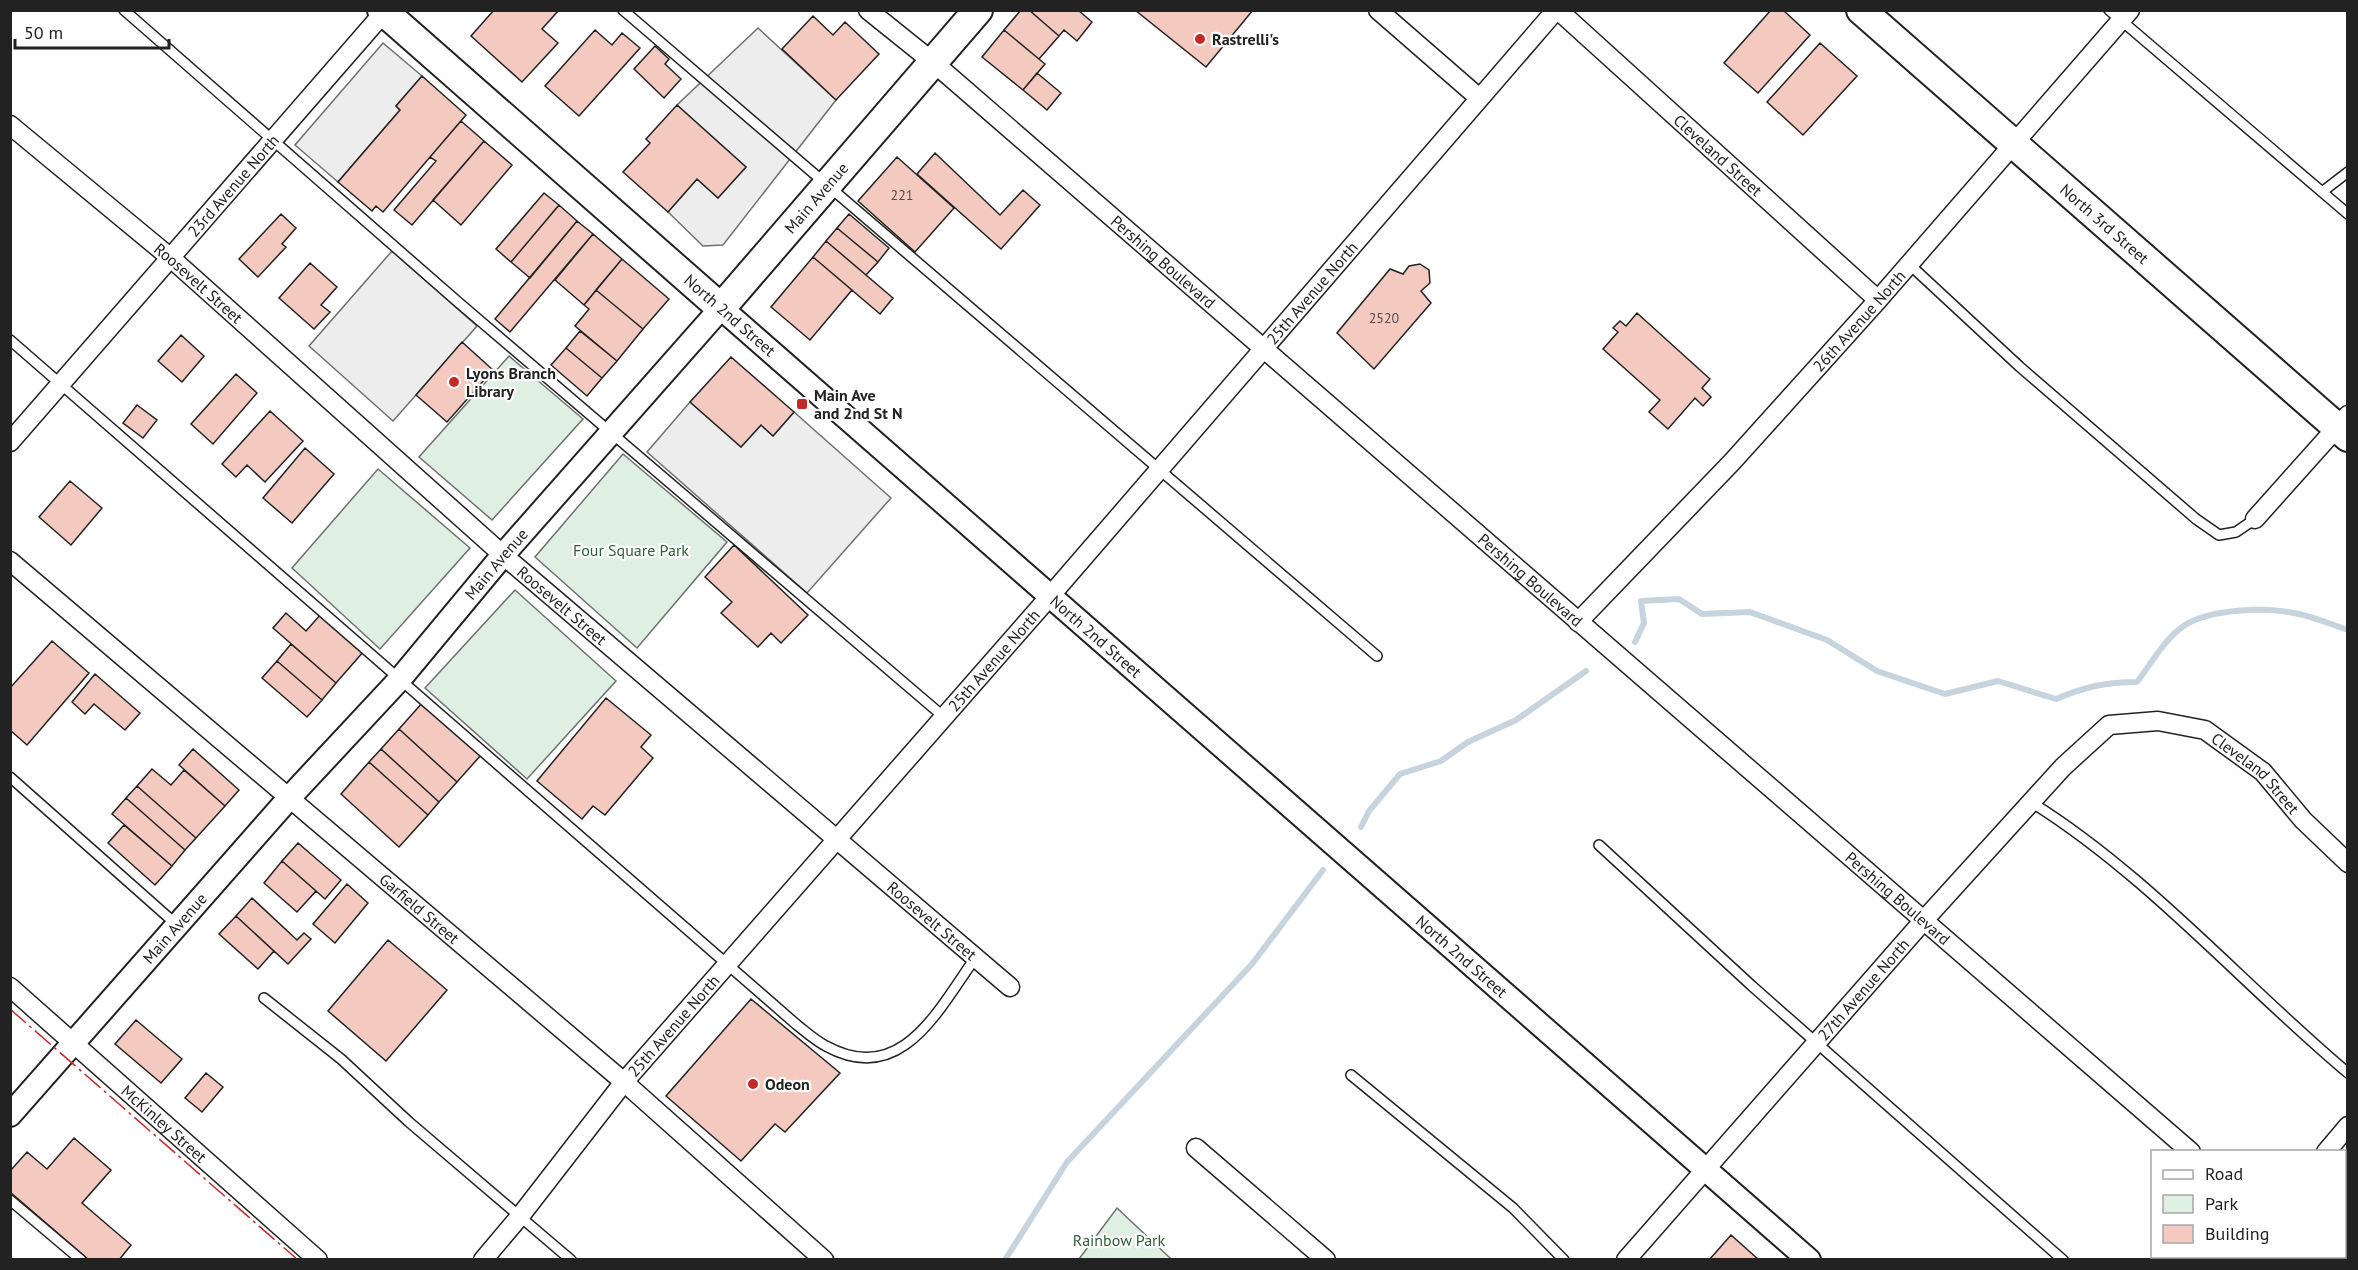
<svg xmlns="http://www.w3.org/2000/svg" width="2358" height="1270" font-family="'PT Sans',sans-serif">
<rect width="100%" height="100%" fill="#fff"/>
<path fill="#e0efe3" stroke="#6f6f6f" stroke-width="1.5" d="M509 356 583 419 492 520 419 457Z
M623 454 727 542 637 648 535 557Z
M378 469 470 548 380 649 292 568Z
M515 590 616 681 527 779 425 688Z
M1117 1208 1169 1257 1171 1259H1079Z"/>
<path fill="#ededed" stroke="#6f6f6f" stroke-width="1.5" d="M758 28 836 100 723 245 703 246 668 212 697 179 718 198 746 167 677 105Z
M383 43 422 76 396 106 400 110 338 182 295 145Z
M392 251 477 326 393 421 309 346Z
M690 402 741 447 761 425 773 436 794 412 891 498 807 593 647 452Z"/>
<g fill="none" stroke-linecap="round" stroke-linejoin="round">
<path stroke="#c7d3dd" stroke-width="6" d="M1635 642 1644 623 1641 601 1679 599 1702 614 1750 612 1827 640 1877 671 1945 694 1998 681 2056 699C2084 687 2106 682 2137 682 2151 664 2165 638 2185 625 2211 609 2264 607 2294 613 2312 616 2330 624 2348 630
M1361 827 1369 811 1400 774 1441 761 1468 742 1516 720 1586 671
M1005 1260 1067 1162 1252 964 1323 870"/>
</g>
<path fill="#f3c9c0" stroke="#222" stroke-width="1.5" d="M494 10H559L542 29 558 43 522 82 471 36Z
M1021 10H1029L1059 36 1039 59 1004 30Z
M1029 10H1078L1092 22 1077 41 1064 30 1059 36Z
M1135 10H1253L1206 67Z
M1771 10H1783L1810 35 1758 93 1724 63Z
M813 16 833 35 845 22 879 54 836 100 782 49Z
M595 30 612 45 622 33 640 48 579 116 545 86Z
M1004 30 1045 64 1023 90 982 57Z
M1820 43 1857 76 1803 135 1767 102Z
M655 46 669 59 665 64 681 79 664 98 634 69Z
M1037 73 1061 93 1047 110 1023 90Z
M422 76 466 115 383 212 376 206 372 211 338 182 400 110 396 106Z
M677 105 746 167 718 198 697 179 668 212 623 172 650 143 646 139Z
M461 121 484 141 412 225 394 210 436 161 430 157Z
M484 141 512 165 461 225 433 200Z
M935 153 1000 215 1023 190 1040 205 1001 249 917 174Z
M897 157 954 208 915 252 858 201Z
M544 193 559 205 511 262 496 249Z
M559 205 577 221 530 278 511 262Z
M281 214 296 228 282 244 286 247 258 277 239 259Z
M849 214 889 248 878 262 837 228Z
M577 221 593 234 510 332 495 319Z
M837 228 878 262 866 275 826 241Z
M593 234 622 259 584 305 555 280Z
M826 241 893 298 880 314 813 257Z
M813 257 852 290 810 340 771 307Z
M622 259 669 299 643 329 596 290Z
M310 263 337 287 321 305 330 312 314 329 279 298Z
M1420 264 1429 270 1430 283 1421 291 1431 303 1374 369 1337 333 1390 269 1403 274 1409 266Z
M596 290 643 329 617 361 575 326 589 309 584 305Z
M1637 313 1710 379 1702 388 1711 397 1703 406 1695 398 1668 429 1649 412 1660 400 1603 349 1618 332 1613 328 1620 321 1626 326Z
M580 331 617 361 602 378 566 348Z
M181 335 204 356 182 382 158 361Z
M462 342 493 370 447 422 416 395Z
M566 348 602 378 587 396 551 365Z
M731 357 794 412 773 436 761 425 741 447 690 402Z
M236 374 257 393 213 444 191 424Z
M137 405 157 420 143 438 123 423Z
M270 411 303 441 265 482 247 465 236 477 222 464Z
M305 448 334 474 292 523 263 498Z
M70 481 102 508 71 545 39 517Z
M734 545 808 615 781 643 771 633 758 647 721 613 732 602 705 577Z
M286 613 306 631 321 614 364 651 336 683 273 628Z
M52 641 89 673 27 745 10 730V688Z
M291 644 336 683 322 700 277 661Z
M277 661 322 700 307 717 262 678Z
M95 674 140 713 125 730 94 704 85 714 72 702Z
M606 698 651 735 641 747 653 758 605 815 593 806 582 819 537 781Z
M423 702 481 755 457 782 399 729Z
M399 729 457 782 439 802 381 749Z
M193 749 239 790 225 806 179 765Z
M381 749 439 802 428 815 369 762Z
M369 762 428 815 399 847 341 794Z
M152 769 171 785 184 770 225 806 196 838 137 786Z
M137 786 196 838 185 850 126 798Z
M126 798 185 850 172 866 112 814Z
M124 825 172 866 155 885 108 843Z
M298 843 341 880 325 899 282 861Z
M282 861 316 891 297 912 264 883Z
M347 884 368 903 335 943 313 924Z
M252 898 297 940 304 933 311 939 288 964 236 916Z
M236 916 274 951 258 969 219 934Z
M388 940 447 990 386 1061 328 1011Z
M751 999 840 1073 785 1132 775 1124 741 1161 666 1096Z
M136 1020 182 1059 161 1083 115 1044Z
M206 1073 223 1087 202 1112 185 1098Z
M74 1138 111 1170 82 1203 131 1245 119 1260H89L10 1192V1171L27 1152 47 1169Z
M1731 1235 1759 1260H1709Z"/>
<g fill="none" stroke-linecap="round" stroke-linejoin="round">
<g stroke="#222" stroke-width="12">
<path id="service" d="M124 10 458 302 944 717
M623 10 1377 656
M2109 10 2348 214
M2322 192 2348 172
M1909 264 2020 367 2196 519 2219 535 2236 532 2255 519
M10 340 797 1025C806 1032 816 1041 826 1046 902 1088 939 1008 976 957
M10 777 177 925
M2031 802C2148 875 2242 984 2348 1073
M1599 845 1752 986 2063 1260
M264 998 341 1059 409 1122 571 1260
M1351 1075 1513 1208 1564 1260
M10 1200 81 1260"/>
</g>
<g stroke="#222" stroke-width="21">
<g id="minor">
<path id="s1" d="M868 10 934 63 2191 1152"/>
<path d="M1378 10 1478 97"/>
<path id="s2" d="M1558 10 1878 300"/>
<path id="s3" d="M10 125 172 259 503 555 1010 987"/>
<path id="s4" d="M10 442 386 10"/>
<path d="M2255 519 2348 415"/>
<path id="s5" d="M10 561 624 1082 824 1260"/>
<path id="s6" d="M1578 622 1732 462 1878 300 2130 10"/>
<path id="s7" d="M10 987 318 1260"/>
<path d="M1196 1148 1326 1260"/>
<path d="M2326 1152 2348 1126"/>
<path d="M2311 1256 2314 1260"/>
<path id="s8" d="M483 1260 521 1215 624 1082 1051 595 1556 10"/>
<path id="s9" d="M1626 1260 1925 919 2063 767 2109 725 2158 721 2205 730 2263 772 2303 820 2348 863"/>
<path d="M2233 1260 2236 1256"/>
</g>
</g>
<g stroke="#222" stroke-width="26">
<g id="tertiary">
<path id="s10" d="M10 1115 290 797 400 679 503 555 721 308 1809 1260"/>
</g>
</g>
<g stroke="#222" stroke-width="32">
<g id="primary">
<path id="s11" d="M382 10 721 308 978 10"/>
<path id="s12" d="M1861 10 2348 437"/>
</g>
</g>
<use href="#service" stroke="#fff" stroke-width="9"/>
<use href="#minor" stroke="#fff" stroke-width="18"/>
<use href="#tertiary" stroke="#fff" stroke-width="22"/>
<use href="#primary" stroke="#fff" stroke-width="28"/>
<path stroke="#c62828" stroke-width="1.5" stroke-dasharray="21 4.5 3 4.5" stroke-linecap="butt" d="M10 1009 298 1260"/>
</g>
<g fill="#c62828" stroke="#fff" stroke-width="2">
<circle cx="1200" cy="39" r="6"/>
<circle cx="454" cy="382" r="6"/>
<rect x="796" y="398" width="12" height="12" rx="3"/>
<circle cx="753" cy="1084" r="6"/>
</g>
<g text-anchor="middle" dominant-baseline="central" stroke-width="4.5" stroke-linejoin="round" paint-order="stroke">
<g font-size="14" fill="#564c4a">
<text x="902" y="195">221</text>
<text x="1384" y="318">2520</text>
</g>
<g font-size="16" font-weight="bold" fill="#222" stroke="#fff" text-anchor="start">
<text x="1212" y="39">Rastrelli's</text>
<text x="466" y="373">Lyons Branch<tspan x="466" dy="18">Library</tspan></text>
<text x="814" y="395">Main Ave<tspan x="814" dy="18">and 2nd St N</tspan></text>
<text x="765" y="1084">Odeon</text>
</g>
<g font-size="16" fill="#222" stroke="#fff">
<text stroke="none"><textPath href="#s2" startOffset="216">Cleveland Street</textPath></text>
<text stroke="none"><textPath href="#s4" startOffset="340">23rd Avenue North</textPath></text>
<text stroke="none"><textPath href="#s11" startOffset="597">Main Avenue</textPath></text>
<text stroke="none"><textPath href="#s12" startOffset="324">North 3rd Street</textPath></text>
<text stroke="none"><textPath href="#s1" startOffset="388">Pershing Boulevard</textPath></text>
<text stroke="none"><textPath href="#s3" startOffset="246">Roosevelt Street</textPath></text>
<text stroke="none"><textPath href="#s8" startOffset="1274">25th Avenue North</textPath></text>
<text transform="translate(730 315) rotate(41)">North 2nd Street</text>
<text stroke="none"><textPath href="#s6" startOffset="412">26th Avenue North</textPath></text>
<text stroke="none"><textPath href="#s10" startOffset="735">Main Avenue</textPath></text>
<text stroke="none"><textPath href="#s1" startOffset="874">Pershing Boulevard</textPath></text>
<text stroke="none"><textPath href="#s3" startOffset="732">Roosevelt Street</textPath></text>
<text stroke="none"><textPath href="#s10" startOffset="1574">North 2nd Street</textPath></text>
<text stroke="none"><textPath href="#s8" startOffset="788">25th Avenue North</textPath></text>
<text stroke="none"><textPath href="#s9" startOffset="885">Cleveland Street</textPath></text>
<text stroke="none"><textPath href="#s1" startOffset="1360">Pershing Boulevard</textPath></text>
<text stroke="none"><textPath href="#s5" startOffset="537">Garfield Street</textPath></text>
<text stroke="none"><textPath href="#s3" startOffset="1218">Roosevelt Street</textPath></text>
<text stroke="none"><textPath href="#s10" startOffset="249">Main Avenue</textPath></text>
<text stroke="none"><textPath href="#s10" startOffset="2060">North 2nd Street</textPath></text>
<text stroke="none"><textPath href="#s9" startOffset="360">27th Avenue North</textPath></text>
<text stroke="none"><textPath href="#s8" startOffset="302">25th Avenue North</textPath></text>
<text stroke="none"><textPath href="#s7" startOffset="206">McKinley Street</textPath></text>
</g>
<g font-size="16" fill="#2f5e38" stroke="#fff">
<text x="631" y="550">Four Square Park</text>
<text x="1119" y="1240">Rainbow Park</text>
</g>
</g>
<rect width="2358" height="1270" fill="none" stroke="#222222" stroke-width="24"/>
<rect x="2151" y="1150" width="195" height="108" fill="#ffffff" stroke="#a7a7a7" stroke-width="1.5"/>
<rect x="2163" y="1170" width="30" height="9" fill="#ffffff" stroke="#a7a7a7" stroke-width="1.5"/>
<text x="2205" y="1180" font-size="18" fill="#222222">Road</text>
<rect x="2163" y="1195" width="30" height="18" fill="#e0efe3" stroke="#a7a7a7" stroke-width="1.5"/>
<text x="2205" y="1210" font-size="18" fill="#222222">Park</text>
<rect x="2163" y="1225" width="30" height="18" fill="#f3c9c0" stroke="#a7a7a7" stroke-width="1.5"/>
<text x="2205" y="1240" font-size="18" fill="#222222">Building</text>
<path d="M15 39v9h154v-9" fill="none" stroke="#222222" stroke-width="3"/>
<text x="24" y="39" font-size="18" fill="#222222" stroke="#ffffff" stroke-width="4.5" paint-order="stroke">50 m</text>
</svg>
